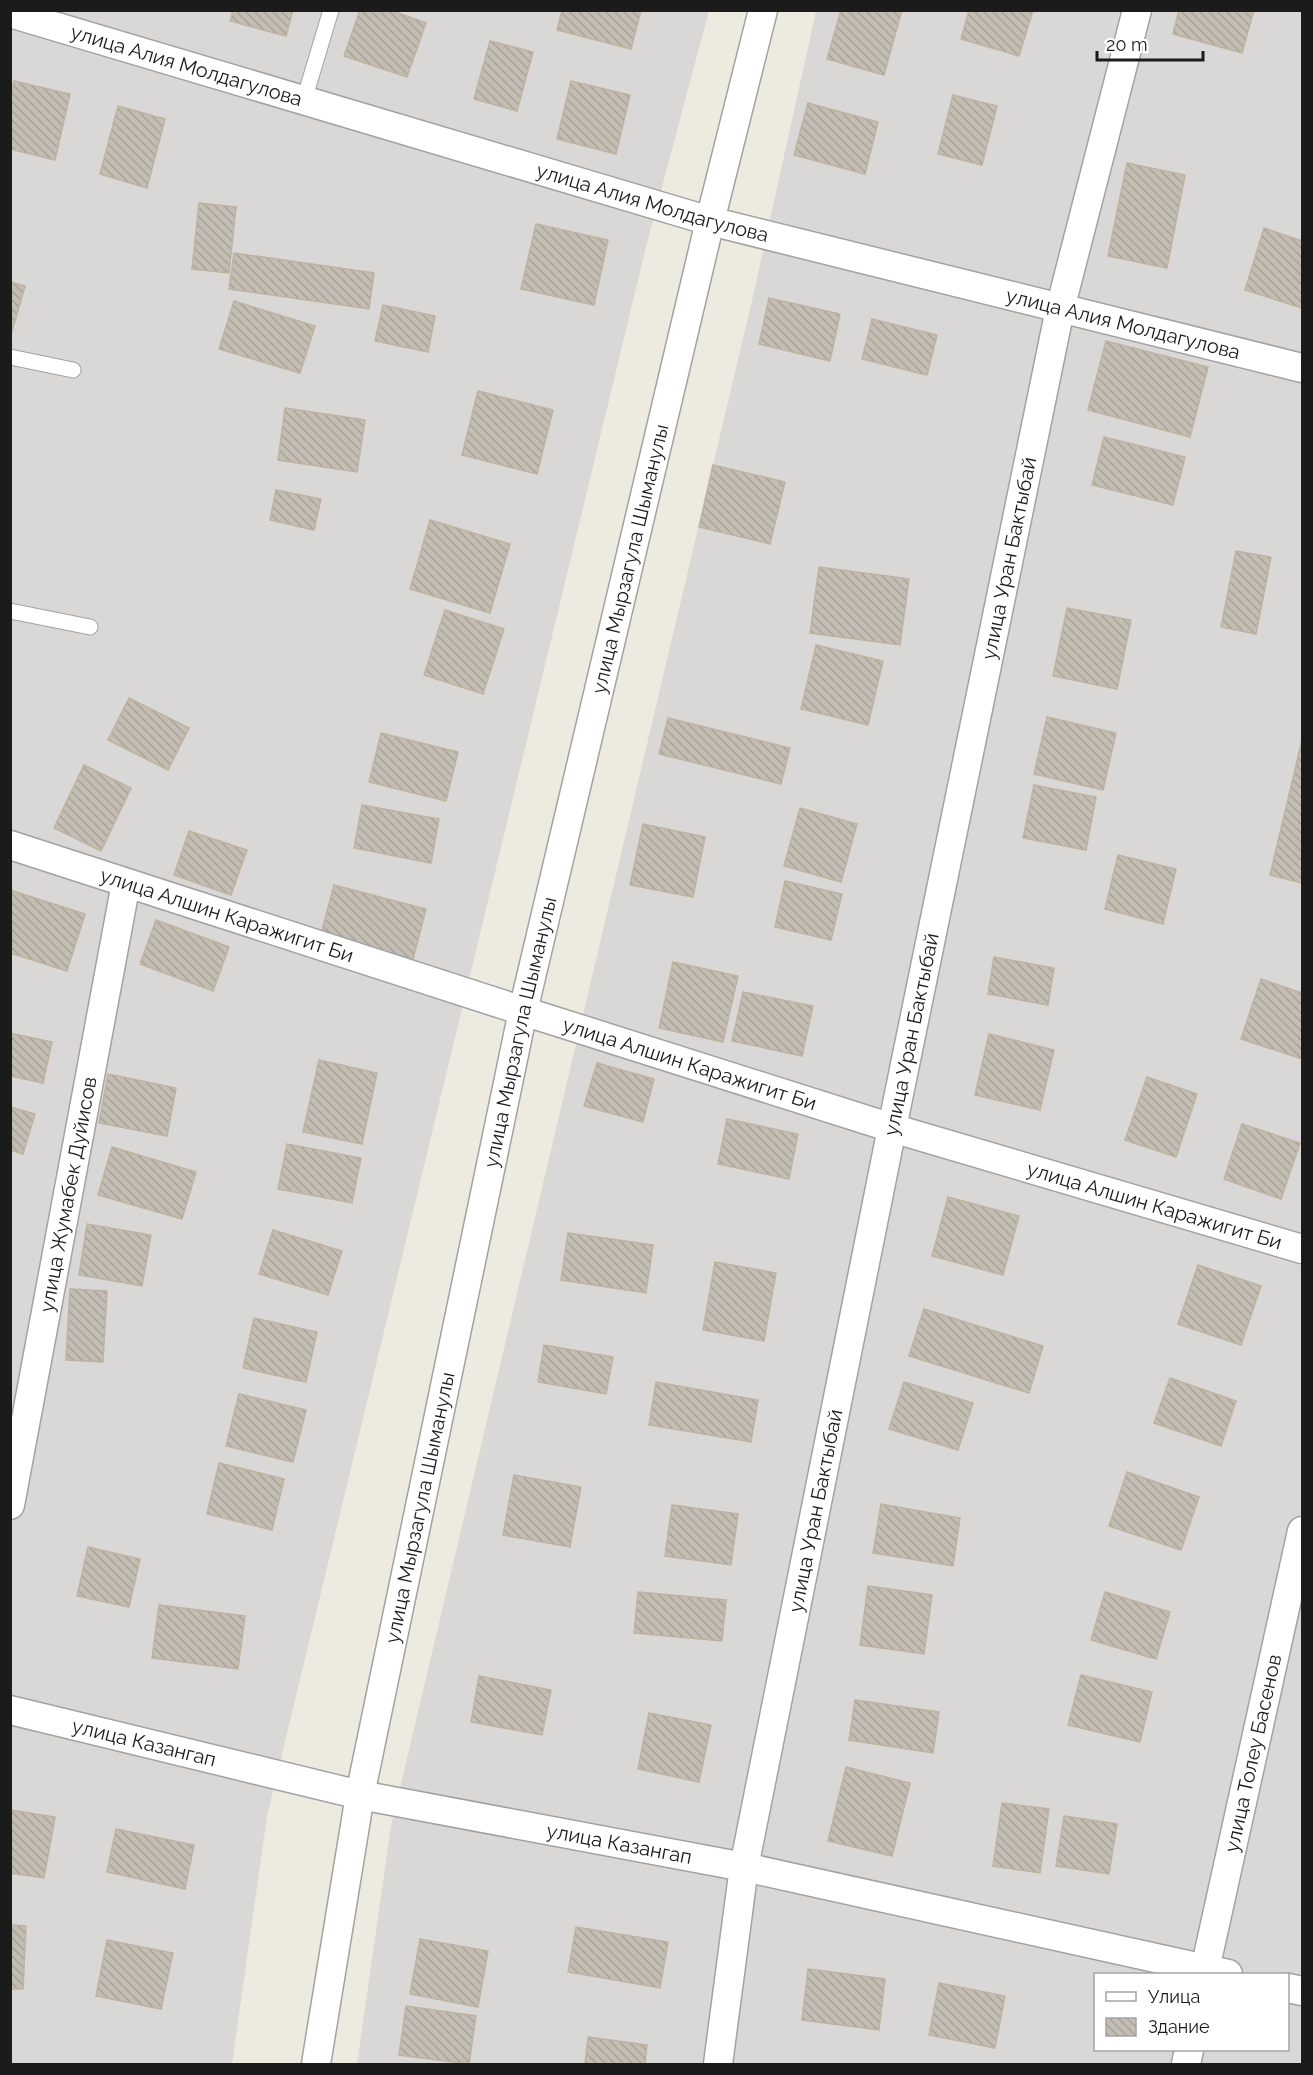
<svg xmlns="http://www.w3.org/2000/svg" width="1313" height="2075" font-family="Raleway,sans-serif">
<defs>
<pattern id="building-back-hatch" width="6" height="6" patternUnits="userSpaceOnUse" patternTransform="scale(1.5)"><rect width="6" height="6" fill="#c4bdb3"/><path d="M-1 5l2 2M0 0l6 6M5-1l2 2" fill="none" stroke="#a8a299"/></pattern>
</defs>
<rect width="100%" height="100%" fill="#edeadf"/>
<path fill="#d9d8d7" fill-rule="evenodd" d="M11 11H709L646 247 267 1816 232 2064H11Z
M816 11H1302V2064H357L391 1826 754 292ZM1096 1974H1288V2050H1096Z"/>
<path fill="url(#building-back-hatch)" stroke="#bfb2a1" stroke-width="1.5" d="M233 10H293L286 36 230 21Z
M360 10H390L426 23 407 77 344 56Z
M562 10H641L631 49 557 30Z
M841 10H902L884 75 827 59Z
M969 10H1033L1019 56 961 39Z
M1179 10H1254L1242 53 1173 34Z
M490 41 533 52 517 111 474 99Z
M14 81 70 94 55 160 10 149V96Z
M571 81 630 95 616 154 557 139Z
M953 95 997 106 982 165 938 154Z
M808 103 878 122 865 174 794 155Z
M118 106 165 119 147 188 100 174Z
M1127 163 1185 175 1167 268 1108 256Z
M199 203 236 207 229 273 192 269Z
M536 224 608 240 594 305 521 289Z
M1264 228 1302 241V308L1245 290Z
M234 253 374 273 369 309 229 289Z
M10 282 25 286 10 338Z
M769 298 840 314 830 361 759 344Z
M234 301 315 326 300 373 219 349Z
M383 305 435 316 428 352 375 341Z
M872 319 937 335 927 375 862 359Z
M1106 341 1208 367 1190 437 1088 410Z
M478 391 553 410 537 474 462 455Z
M285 408 365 420 357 472 278 460Z
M1104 437 1185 457 1173 505 1092 485Z
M713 465 785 482 770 544 699 527Z
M276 490 321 499 314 530 270 520Z
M430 520 510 544 490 613 410 589Z
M1236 551 1271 557 1256 634 1221 627Z
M819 567 909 579 900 645 810 633Z
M1067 608 1131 620 1117 689 1053 676Z
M445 610 504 629 483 694 424 675Z
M816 645 883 661 868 725 801 709Z
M129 698 189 728 168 770 108 740Z
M1047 717 1116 733 1103 790 1034 774Z
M668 718 790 748 781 784 659 754Z
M381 733 458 752 446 801 369 782Z
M1302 740V883L1270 875Z
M84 765 131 788 101 851 54 828Z
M1034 785 1096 797 1086 850 1023 838Z
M362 805 439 819 431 863 354 848Z
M800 808 857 824 841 882 784 866Z
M643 824 705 837 693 897 630 885Z
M189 831 247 850 231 895 174 875Z
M1118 855 1176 869 1163 924 1105 909Z
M785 881 842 894 831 940 775 927Z
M334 885 426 909 413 959 321 934Z
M10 890 85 914 67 971 10 953Z
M156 920 229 947 213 991 140 964Z
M994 957 1054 968 1048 1005 988 994Z
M673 962 738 976 723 1042 659 1028Z
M1261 979 1302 993V1059L1241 1039Z
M743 992 813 1006 802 1056 732 1041Z
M10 1033 52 1042 43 1083 10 1076Z
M989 1034 1054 1050 1040 1110 975 1095Z
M319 1060 377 1073 362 1144 303 1132Z
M597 1063 654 1079 643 1122 584 1106Z
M108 1074 176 1088 167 1136 99 1123Z
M1147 1077 1197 1094 1176 1157 1125 1140Z
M10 1107 35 1114 23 1154 10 1150Z
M727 1119 798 1134 789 1179 718 1164Z
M1242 1124 1300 1143 1281 1199 1224 1179Z
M287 1144 361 1158 352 1203 278 1189Z
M112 1147 196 1172 182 1219 98 1195Z
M948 1197 1019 1216 1003 1275 932 1256Z
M87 1224 151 1235 142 1286 79 1275Z
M273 1230 342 1251 328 1295 259 1274Z
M568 1233 653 1245 646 1293 561 1280Z
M715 1262 776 1273 764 1341 703 1330Z
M1198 1265 1261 1286 1241 1345 1178 1324Z
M70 1289 107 1291 103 1362 66 1360Z
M924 1309 1043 1346 1029 1393 909 1356Z
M254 1318 317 1332 306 1382 243 1368Z
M544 1345 613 1357 606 1394 538 1382Z
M1170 1378 1236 1401 1221 1446 1154 1423Z
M656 1382 758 1400 751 1442 649 1425Z
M904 1382 973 1403 958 1450 889 1429Z
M239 1394 306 1410 293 1462 226 1446Z
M219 1463 284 1479 272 1530 207 1514Z
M1127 1472 1199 1497 1181 1550 1109 1526Z
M514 1475 581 1487 570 1547 503 1535Z
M881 1504 960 1518 953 1566 873 1553Z
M672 1505 738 1514 731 1565 665 1556Z
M88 1547 140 1559 129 1607 77 1596Z
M868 1586 932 1595 924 1654 860 1645Z
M638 1592 726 1600 722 1641 634 1633Z
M1105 1592 1170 1612 1156 1659 1091 1640Z
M159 1605 245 1616 238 1669 152 1658Z
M1081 1675 1152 1692 1140 1742 1068 1725Z
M479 1676 551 1690 542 1735 471 1722Z
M855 1700 939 1712 933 1753 849 1740Z
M649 1713 711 1725 699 1782 638 1769Z
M846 1767 910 1783 892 1856 828 1841Z
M1002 1803 1049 1809 1040 1873 993 1866Z
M11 1810 55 1817 44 1878 10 1873Z
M1064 1816 1117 1824 1109 1874 1056 1866Z
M116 1829 194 1845 185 1889 107 1872Z
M10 1925 26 1926 23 1989H10Z
M576 1927 668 1942 660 1988 568 1972Z
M420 1939 488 1951 478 2007 410 1994Z
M107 1940 173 1953 161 2009 96 1996Z
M808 1969 885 1979 879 2030 802 2020Z
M939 1983 1005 1996 995 2048 929 2035Z
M406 2006 476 2016 469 2064 399 2055Z
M588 2037 647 2045 645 2064H585Z"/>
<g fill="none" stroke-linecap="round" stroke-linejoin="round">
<g stroke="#a2a2a2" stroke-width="17">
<path id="lane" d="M304 100 331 10
M10 357 73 370
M10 611 90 627"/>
</g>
<g stroke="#a2a2a2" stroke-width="31">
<g id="street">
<path id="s1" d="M10 13 710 221 1302 368"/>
<path id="s2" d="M10 845 523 1011 892 1128 1302 1249"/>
<path id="s3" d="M10 1505 126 883"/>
<path id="s4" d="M10 1710 360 1795 744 1867 1228 1974"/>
<path id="s5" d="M1204 1974 1302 1531"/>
<path d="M1288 1988 1302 1991"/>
<path id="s6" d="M316 2064 360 1795 523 1011 710 221 763 10"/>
<path id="s7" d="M718 2064 744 1867 892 1128 1060 309 1137 10"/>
<path d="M1186 2064 1189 2050"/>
</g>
</g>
<use href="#lane" stroke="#fff" stroke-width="15"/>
<use href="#street" stroke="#fff" stroke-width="28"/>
</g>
<g text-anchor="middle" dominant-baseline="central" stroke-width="6" stroke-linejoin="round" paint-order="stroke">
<g font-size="20" fill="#1b1b1b" stroke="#fff">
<text stroke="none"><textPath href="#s1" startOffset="184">улица Алия Молдагулова</textPath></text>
<text stroke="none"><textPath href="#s1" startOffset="670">улица Алия Молдагулова</textPath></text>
<text stroke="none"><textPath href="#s1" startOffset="1156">улица Алия Молдагулова</textPath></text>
<text stroke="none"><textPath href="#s7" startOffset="1534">улица Уран Бактыбай</textPath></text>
<text stroke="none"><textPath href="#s6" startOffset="1538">улица Мырзагула Шыманулы</textPath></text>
<text stroke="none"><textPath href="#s2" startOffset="228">улица Алшин Каражигит Би</textPath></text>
<text stroke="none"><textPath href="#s6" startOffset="1052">улица Мырзагула Шыманулы</textPath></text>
<text stroke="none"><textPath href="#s7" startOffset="1048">улица Уран Бактыбай</textPath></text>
<text stroke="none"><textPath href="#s2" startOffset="714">улица Алшин Каражигит Би</textPath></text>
<text stroke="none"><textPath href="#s3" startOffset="316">улица Жумабек Дуйисов</textPath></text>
<text stroke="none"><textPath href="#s2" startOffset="1200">улица Алшин Каражигит Би</textPath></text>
<text stroke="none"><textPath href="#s6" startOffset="566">улица Мырзагула Шыманулы</textPath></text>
<text stroke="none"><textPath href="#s7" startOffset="562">улица Уран Бактыбай</textPath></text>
<text stroke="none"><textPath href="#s4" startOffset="138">улица Казангап</textPath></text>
<text stroke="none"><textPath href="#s5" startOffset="226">улица Толеу Басенов</textPath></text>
<text stroke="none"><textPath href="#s4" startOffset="624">улица Казангап</textPath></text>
</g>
</g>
<rect width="1313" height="2075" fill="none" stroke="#1b1b1b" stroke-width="24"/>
<rect x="1094" y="1973" width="195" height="78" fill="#ffffff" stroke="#a4a4a4" stroke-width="1.5"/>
<rect x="1106" y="1992" width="30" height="9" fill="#ffffff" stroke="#a4a4a4" stroke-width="1.5"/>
<text x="1148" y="2003" font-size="18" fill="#1b1b1b">Улица</text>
<rect x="1106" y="2018" width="30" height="18" fill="url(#building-back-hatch)" stroke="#a4a4a4" stroke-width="1.5"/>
<text x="1148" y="2033" font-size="18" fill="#1b1b1b">Здание</text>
<path d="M1097 51v9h106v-9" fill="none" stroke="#1b1b1b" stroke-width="3"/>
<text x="1106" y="51" font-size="18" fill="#1b1b1b" stroke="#ffffff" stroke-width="4.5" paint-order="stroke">20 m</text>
</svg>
